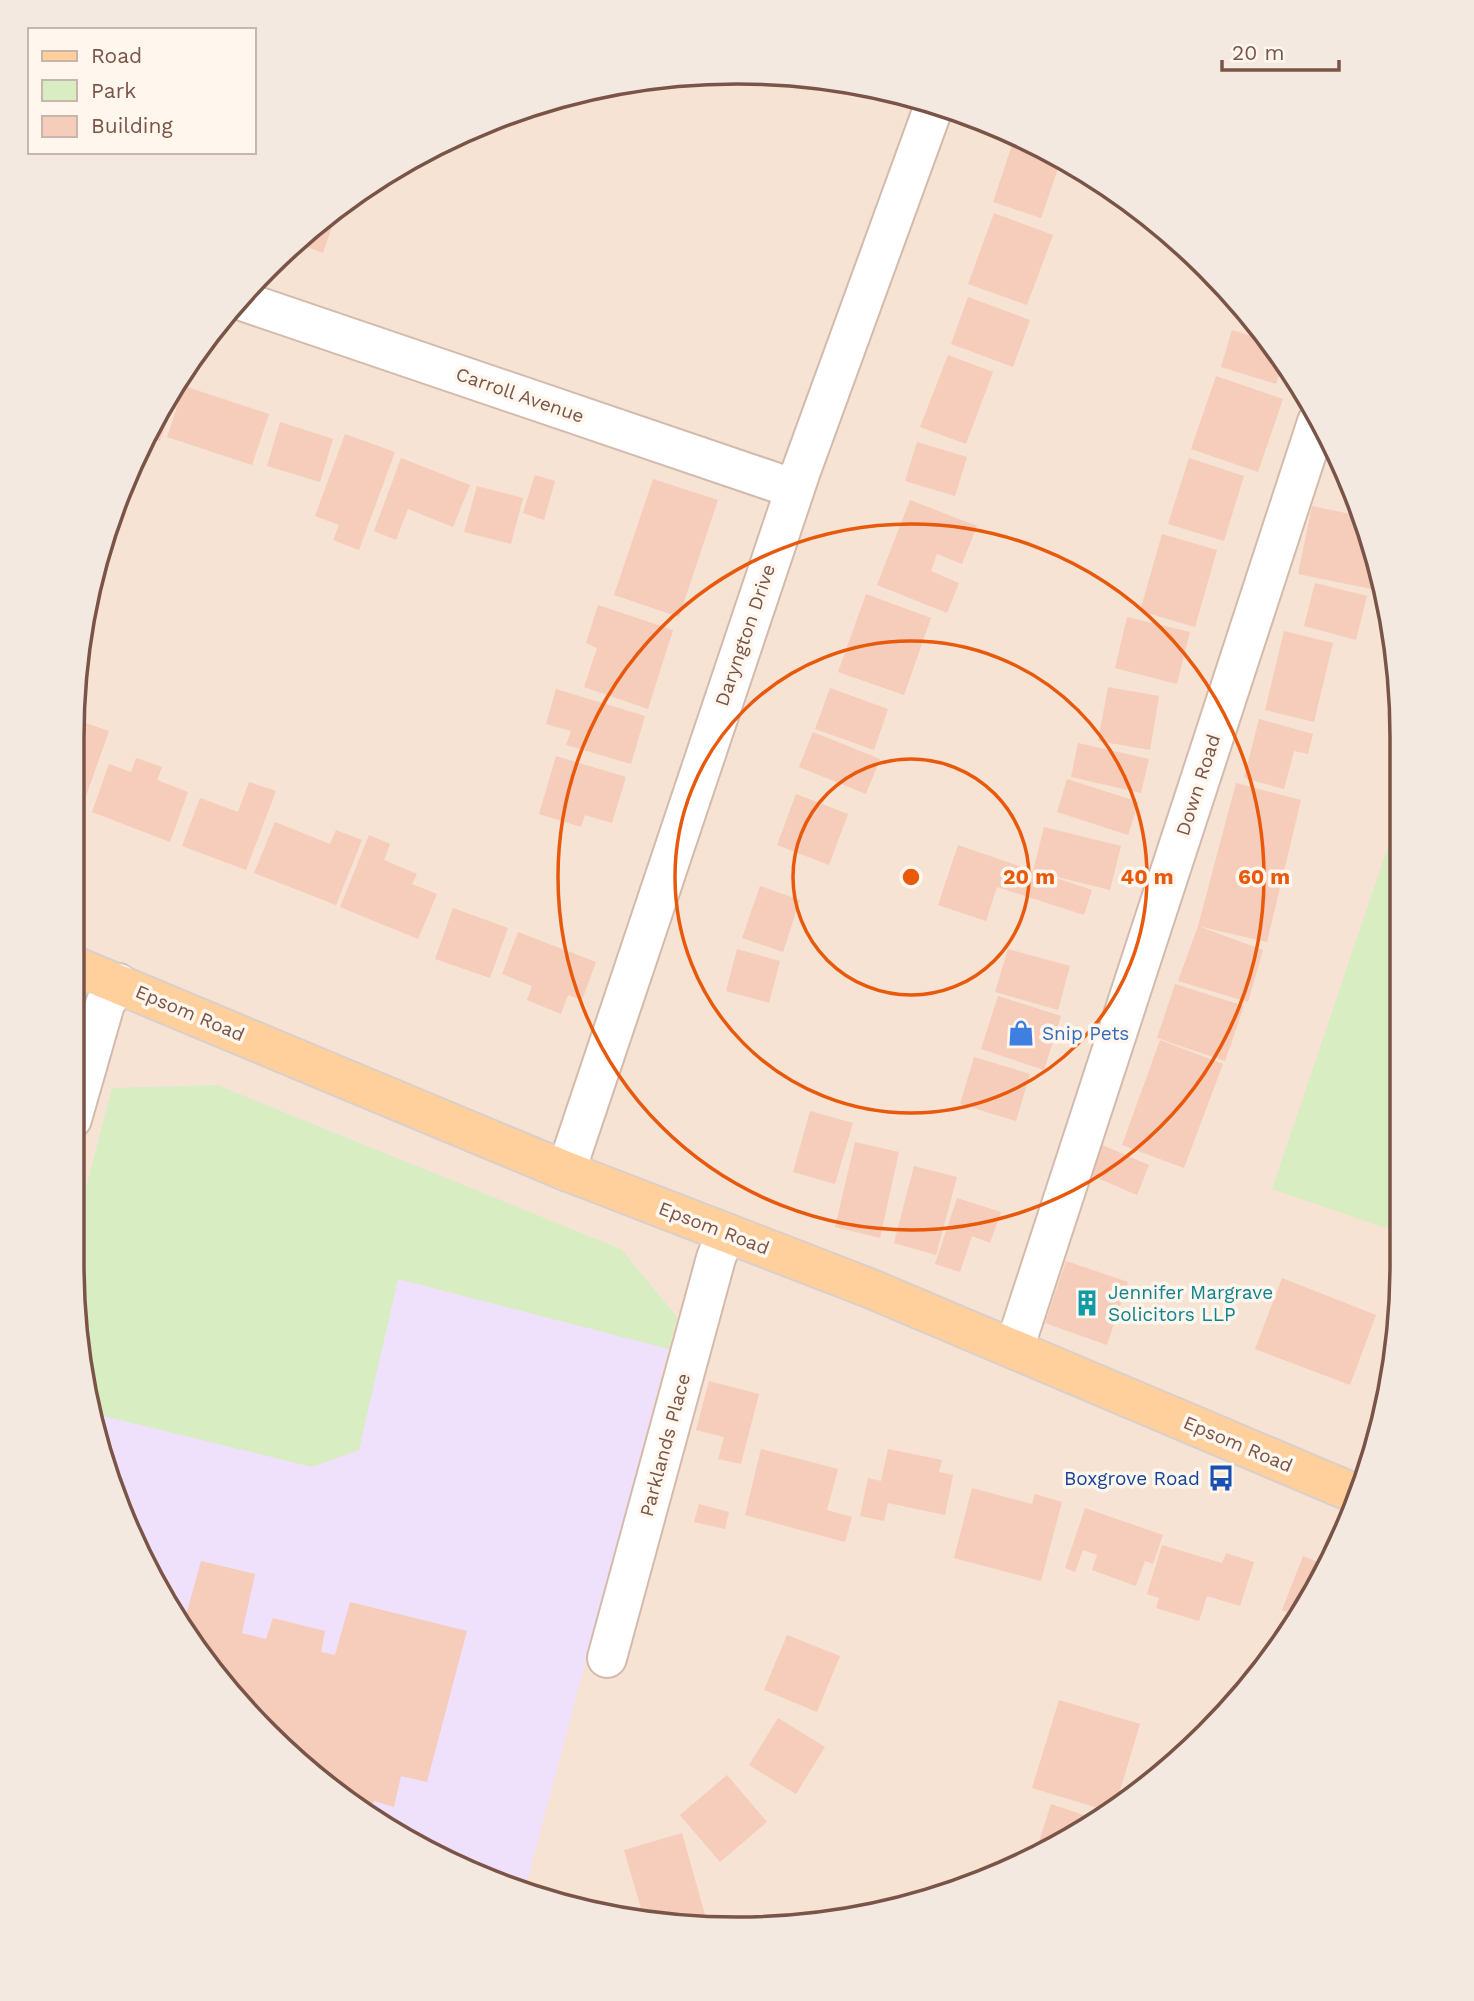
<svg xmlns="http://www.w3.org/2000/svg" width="1474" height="2001" font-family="'Work Sans',sans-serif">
<rect width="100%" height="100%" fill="#fef2e5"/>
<path fill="#f6e3d3" d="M693 73 823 77 950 107 1069 161 1175 237 1265 332 1351 482 1396 650 1401 1308 1379 1437 1313 1596 1237 1702 1142 1792 992 1878 823 1924 650 1923 443 1861 299 1764 184 1633 95 1437 72 1264V737L94 565 184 368 332 209 442 141 564 95Z"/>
<path fill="#efe1fb" d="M217 1085 621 1249 677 1317 526 1886 443 1861 299 1764 184 1633 95 1437 72 1264V1241L112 1088Z"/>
<path fill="#d8edc2" d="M1398 817 1400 1233 1272 1189Z
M217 1085 621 1249 677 1317 669 1349 398 1279 359 1450 312 1467 91 1413 72 1264V1241L112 1088Z"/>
<path fill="#f6ccba" d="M1015 136 1062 157 1041 218 993 202Z
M340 204 323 253 299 244 332 209Z
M994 213 1053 235 1027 305 968 284Z
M968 297 1030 320 1013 367 951 344Z
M1234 300 1244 310 1253 320 1230 311Z
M1232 330 1271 342 1283 363 1276 384 1221 367Z
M948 355 993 372 966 444 920 427Z
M1216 376 1283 399 1258 472 1191 449Z
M184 386 269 414 252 465 167 437Z
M175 387 179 388 160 441 152 438Z
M280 422 333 439 320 482 267 466Z
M345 434 395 452 359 550 333 540 339 525 315 516Z
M917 442 967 457 955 496 905 481Z
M401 458 470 485 453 527 408 509 396 540 374 531Z
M1189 458 1244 476 1224 541 1168 524Z
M535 475 555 481 544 520 523 513Z
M653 479 718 500 679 617 614 595Z
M1351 481V482L1358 508 1344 504Z
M477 486 523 498 511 544 464 532Z
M910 500 977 526 962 564 937 554 931 571 959 583 947 613 877 585Z
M1312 506 1360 516 1381 591 1298 574Z
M1162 534 1217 550 1195 627 1140 611Z
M1315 583 1367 596 1356 640 1304 626Z
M866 594 931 618 904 695 838 672Z
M598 605 673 630 648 709 584 687 597 648 586 643Z
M1127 617 1190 632 1177 684 1115 668Z
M1284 631 1333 643 1314 722 1265 710Z
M1108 687 1159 696 1150 750 1098 741Z
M830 688 888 709 874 750 815 729Z
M556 689 645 716 631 764 566 745 571 731 546 724Z
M74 719 109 731 85 799 72 794V737Z
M1259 719 1313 734 1308 754 1294 751 1284 789 1244 778Z
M813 732 880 759 866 794 799 767Z
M1078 743 1149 759 1141 793 1071 777Z
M556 756 626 777 612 823 585 815 581 827 539 814Z
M136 758 162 767 157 780 188 792 170 842 92 812 109 764 131 772Z
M1067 779 1139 802 1128 835 1057 812Z
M249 782 276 791 246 870 182 846 200 798 238 812Z
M1236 783 1301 800 1267 942 1198 926 1263 950 1248 1002 1178 981 1198 926Z
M796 794 848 814 829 865 777 845Z
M275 822 330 844 336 830 362 840 336 905 254 873Z
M1044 827 1121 846 1110 890 1041 873 1092 890 1084 915 997 887 986 921 938 905 958 845 1033 871Z
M369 835 390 844 384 860 417 874 412 884 437 894 418 939 340 907Z
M760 886 800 900 783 952 742 938Z
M453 908 508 928 490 978 435 959Z
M518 932 596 962 582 1000 568 995 561 1014 527 1000 532 986 502 974Z
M737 949 780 961 769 1003 726 991Z
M1008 949 1070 966 1058 1010 995 992Z
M1175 984 1244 1006 1225 1061 1157 1038Z
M998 996 1061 1016 1044 1070 981 1049Z
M1160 1040 1223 1064 1184 1168 1122 1145Z
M974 1057 1030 1074 1016 1121 960 1104Z
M810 1111 853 1123 835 1184 793 1172Z
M855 1142 899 1152 880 1238 835 1227Z
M1100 1144 1149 1165 1137 1195 1088 1174Z
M914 1166 957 1177 936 1255 894 1243Z
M957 1198 1001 1212 990 1243 972 1236 960 1272 935 1264Z
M1066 1261 1128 1282 1107 1345 1045 1323Z
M1282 1278 1376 1315 1350 1385 1255 1349Z
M709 1381 759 1394 741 1464 718 1459 724 1437 696 1430Z
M761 1449 838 1469 827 1510 852 1517 845 1542 745 1515Z
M888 1449 942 1460 939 1472 953 1475 945 1515 888 1503 884 1521 860 1516 868 1478 881 1481Z
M972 1488 1032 1504 1035 1494 1062 1502 1041 1581 954 1558Z
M699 1504 729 1512 725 1529 694 1522Z
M1085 1508 1163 1535 1153 1564 1145 1561 1136 1586 1092 1570 1097 1555 1083 1550 1075 1572 1065 1568Z
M1162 1545 1222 1563 1226 1553 1254 1562 1240 1606 1207 1596 1199 1621 1156 1608 1159 1598 1147 1594Z
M1303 1556 1326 1565 1313 1596 1299 1617 1282 1610Z
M201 1561 255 1574 242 1633 266 1639 273 1618 325 1631 321 1652 335 1655 350 1602 467 1631 427 1782 401 1776 394 1807 374 1801 371 1813 299 1764 184 1633 182 1630Z
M787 1635 840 1656 817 1712 764 1690Z
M1059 1700 1140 1724 1115 1807 1108 1811 1032 1788Z
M778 1718 825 1747 796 1794 749 1765Z
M727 1775 767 1822 720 1862 680 1815Z
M1051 1804 1095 1819 1035 1854Z
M682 1833 707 1922H645L624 1850Z"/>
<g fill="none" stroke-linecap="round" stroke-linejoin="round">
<g stroke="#d4baac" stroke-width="42">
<path id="street" d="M245 302 795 489
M72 1119 105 1004 118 983
M566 1171 801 471 935 103
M1014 1349 1317 422
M607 1658 716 1258 726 1233"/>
</g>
<g stroke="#dacfcb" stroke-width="42">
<path id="primary" d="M72 965 566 1171 869 1288 1356 1494"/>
</g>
<use href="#street" stroke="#fff" stroke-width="38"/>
<use href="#primary" stroke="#ffd09b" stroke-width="38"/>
</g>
<g fill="none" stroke="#e8590c" stroke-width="3.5">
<circle cx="911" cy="877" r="118"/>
<circle cx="911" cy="877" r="236"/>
<circle cx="911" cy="877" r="353"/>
</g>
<defs>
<g id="shop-bare" transform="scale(2.1)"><path d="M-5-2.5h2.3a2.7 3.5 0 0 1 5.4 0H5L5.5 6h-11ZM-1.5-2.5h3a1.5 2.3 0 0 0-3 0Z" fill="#3f7fe0" stroke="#fff6ed" stroke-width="2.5" paint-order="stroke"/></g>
<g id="building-bare" transform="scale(2.1)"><path d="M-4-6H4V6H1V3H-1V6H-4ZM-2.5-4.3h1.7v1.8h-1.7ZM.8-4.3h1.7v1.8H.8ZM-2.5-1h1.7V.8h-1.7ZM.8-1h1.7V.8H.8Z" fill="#0f9aa8" stroke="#fff6ed" stroke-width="2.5" paint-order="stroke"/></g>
<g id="bus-bare" transform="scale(2.1)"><path d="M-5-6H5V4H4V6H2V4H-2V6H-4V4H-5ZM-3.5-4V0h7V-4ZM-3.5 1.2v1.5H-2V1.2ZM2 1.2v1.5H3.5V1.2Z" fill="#1a4fb4" stroke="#fff6ed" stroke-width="2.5" paint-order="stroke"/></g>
</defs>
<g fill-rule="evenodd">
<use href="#shop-bare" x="1021" y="1033"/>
<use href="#building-bare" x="1087" y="1303"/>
<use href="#bus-bare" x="1221" y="1478"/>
</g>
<g text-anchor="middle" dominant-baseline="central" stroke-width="7" stroke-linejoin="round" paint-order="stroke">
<g font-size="19" fill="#7a5447" stroke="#fff6ed">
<text transform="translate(520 395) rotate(19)">Carroll Avenue</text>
<text transform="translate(745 635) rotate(-71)">Daryngton Drive</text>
<text transform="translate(1198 785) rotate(-72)">Down Road</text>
<text transform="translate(190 1013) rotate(23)">Epsom Road</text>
<text transform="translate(714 1228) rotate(21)">Epsom Road</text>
<text transform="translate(1238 1444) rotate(23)">Epsom Road</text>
<text transform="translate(665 1445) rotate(-75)">Parklands Place</text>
</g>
<g font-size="19" fill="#366cbe" stroke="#fff6ed" text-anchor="start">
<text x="1042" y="1033">Snip Pets</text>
</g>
<g font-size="19" fill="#0d838f" stroke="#fff6ed" text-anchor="start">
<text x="1108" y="1292">Jennifer Margrave<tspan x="1108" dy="22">Solicitors LLP</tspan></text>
</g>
<g font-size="19" fill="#164399" stroke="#fff6ed" text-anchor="end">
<text x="1200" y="1478">Boxgrove Road</text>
</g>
</g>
<path d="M0 0H1474V2001H0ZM737 84H737A653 653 0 0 1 1390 737V1264A653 653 0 0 1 737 1917H737A653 653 0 0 1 84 1264V737A653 653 0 0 1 737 84Z" fill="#f4e9e0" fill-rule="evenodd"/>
<path fill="none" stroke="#7a5447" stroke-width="3.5" d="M737 84H737A653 653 0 0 1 1390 737V1264A653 653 0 0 1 737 1917H737A653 653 0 0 1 84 1264V737A653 653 0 0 1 737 84Z"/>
<circle cx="911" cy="877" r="10" fill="#e8590c" stroke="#fff6ed" stroke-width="3.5"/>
<g font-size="21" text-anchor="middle" font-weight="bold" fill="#e8590c" stroke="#fff6ed" stroke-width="7" stroke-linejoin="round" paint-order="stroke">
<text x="1029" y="884">20 m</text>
<text x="1147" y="884">40 m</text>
<text x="1264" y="884">60 m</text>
</g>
<rect x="28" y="28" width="228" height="126" fill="#fff6ed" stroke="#cab5ab" stroke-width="2"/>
<rect x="42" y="51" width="35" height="10" fill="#ffd09b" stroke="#cab5ab" stroke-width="2"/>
<text x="91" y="63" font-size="21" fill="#7a5447">Road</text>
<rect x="42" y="80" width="35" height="21" fill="#d8edc2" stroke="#cab5ab" stroke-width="2"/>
<text x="91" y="98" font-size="21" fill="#7a5447">Park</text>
<rect x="42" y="116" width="35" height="21" fill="#f6ccba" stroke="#cab5ab" stroke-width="2"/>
<text x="91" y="133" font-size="21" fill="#7a5447">Building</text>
<path d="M1222 60v10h117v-10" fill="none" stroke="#7a5447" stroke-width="3.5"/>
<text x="1232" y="60" font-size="21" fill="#7a5447" stroke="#fff6ed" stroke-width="5" paint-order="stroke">20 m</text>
</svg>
